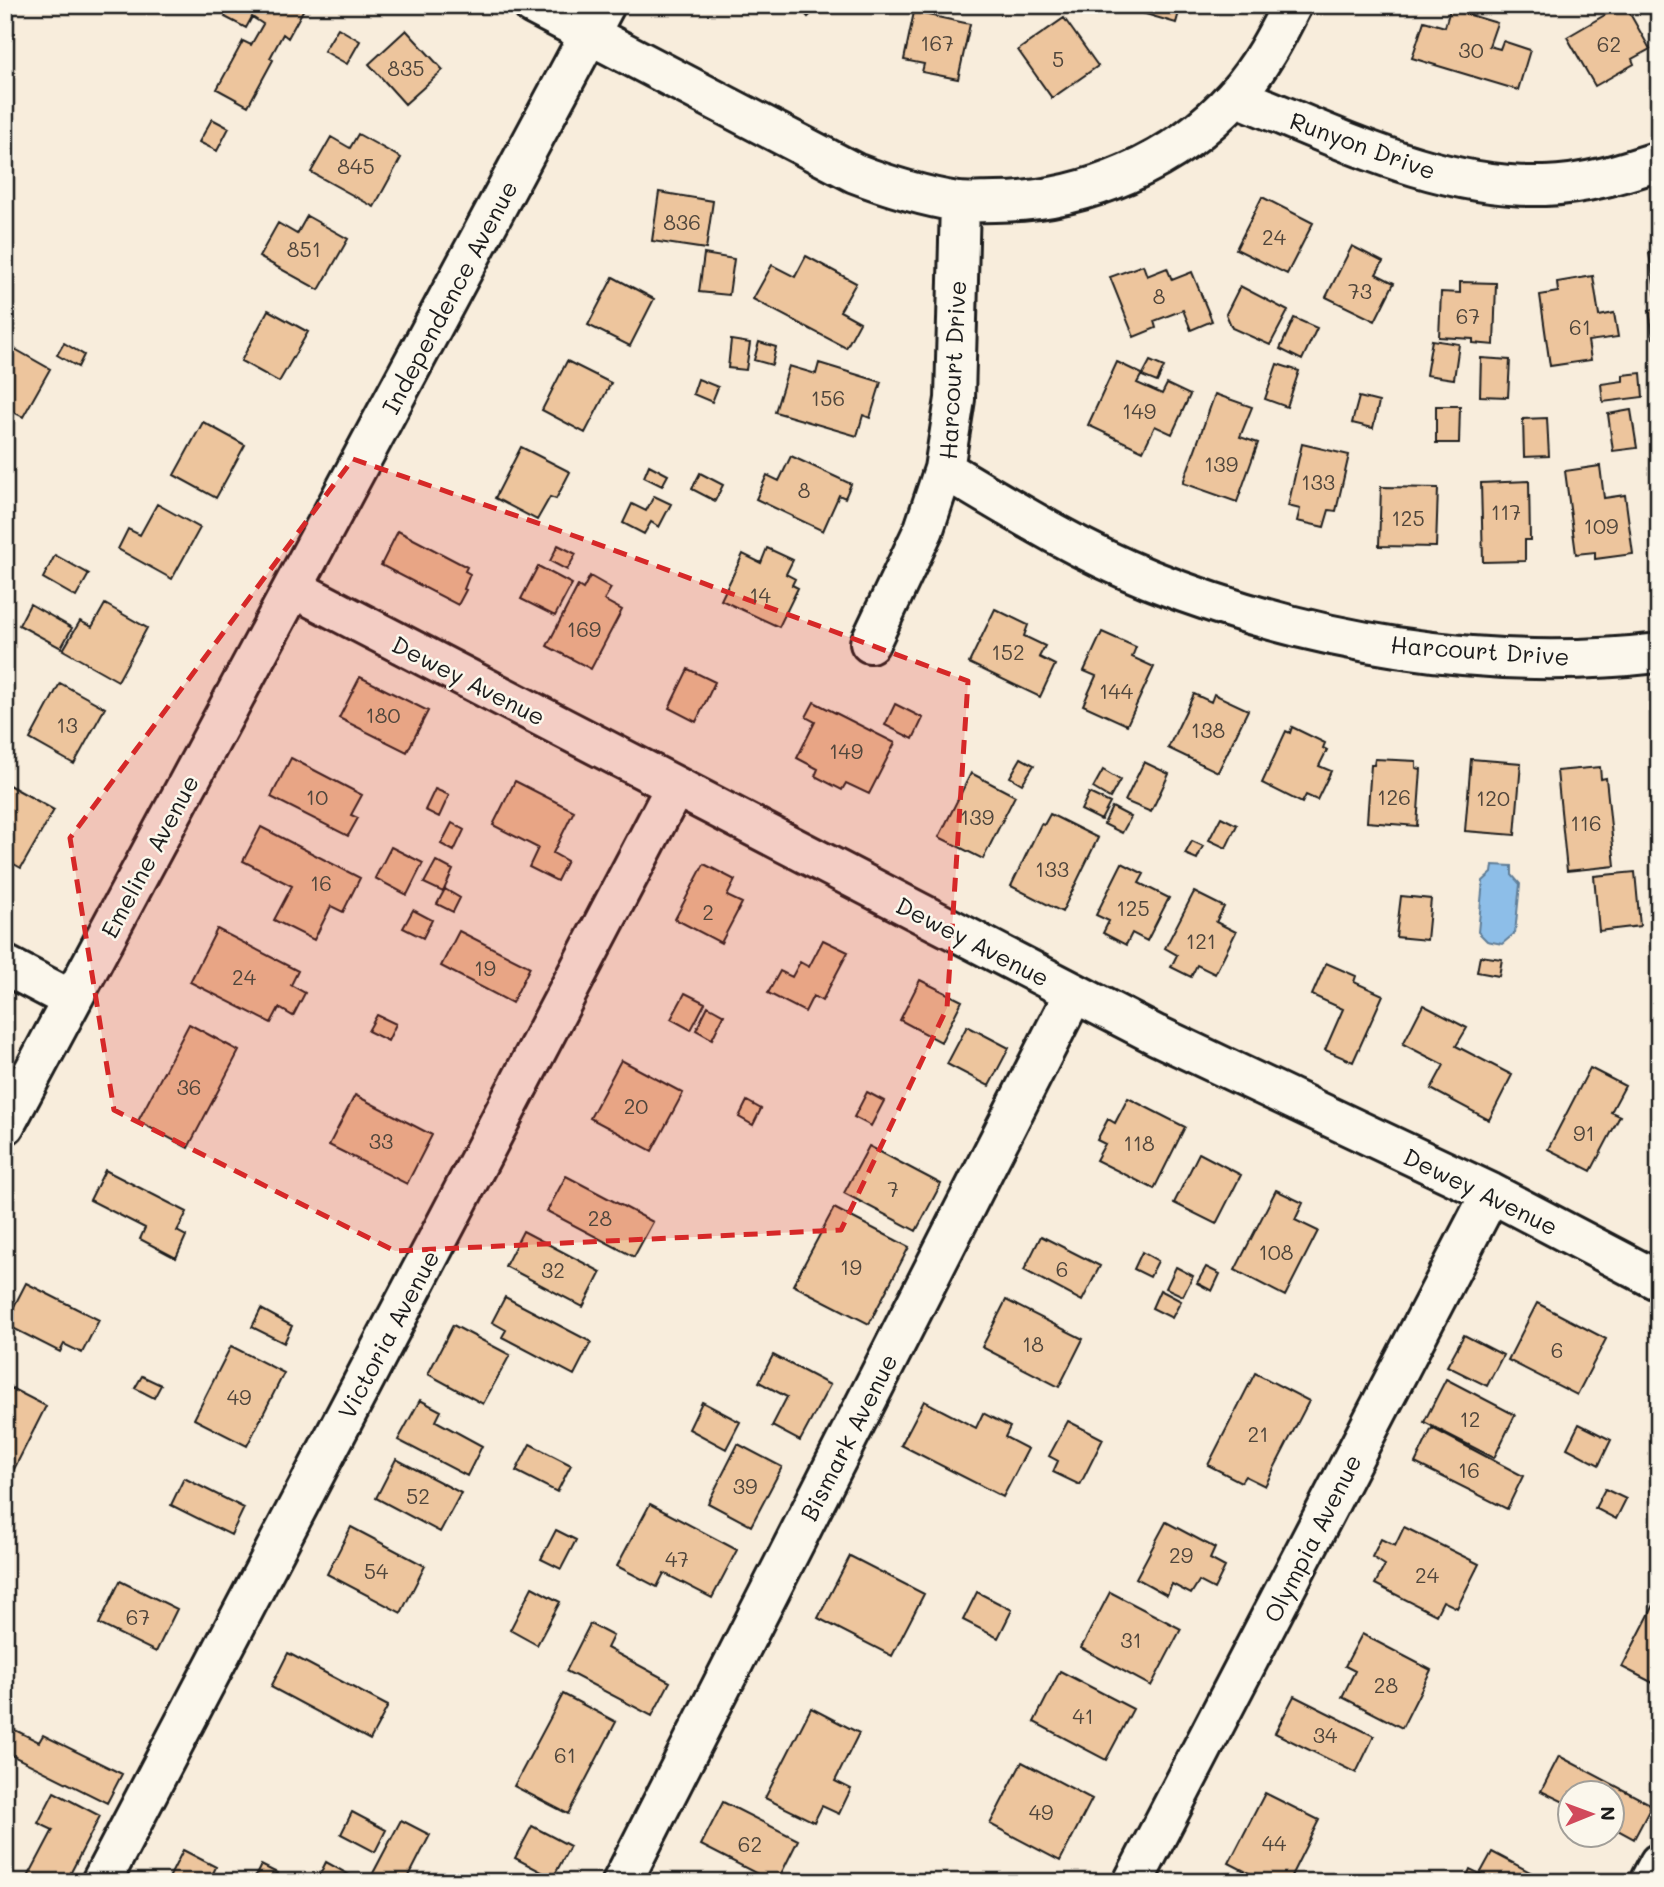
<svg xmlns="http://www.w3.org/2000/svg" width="1664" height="1887" font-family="Mali,sans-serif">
<rect width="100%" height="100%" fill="#f8eddc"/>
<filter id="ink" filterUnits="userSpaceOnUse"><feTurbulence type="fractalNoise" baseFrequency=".0143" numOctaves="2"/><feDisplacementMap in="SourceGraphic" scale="14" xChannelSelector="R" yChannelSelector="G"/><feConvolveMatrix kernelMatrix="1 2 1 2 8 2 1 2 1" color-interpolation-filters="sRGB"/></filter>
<g filter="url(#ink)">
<path fill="#8dbee8" stroke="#607d96" stroke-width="2" d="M1493 865 1512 866V875L1520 884 1515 933 1502 944 1487 941 1478 932 1483 881 1492 873Z"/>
<path fill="#edc59d" stroke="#1c1c1c" stroke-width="2" d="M230 5H306L288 38 283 34 270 58 273 60 248 106 217 89 243 41 251 45 263 24 252 17 246 28 225 17 231 6Z
M797 5H821L808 17Z
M1115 5H1181L1176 23Z
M1622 5H1625L1650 49 1632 59 1634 64 1595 86 1567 37Z
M1450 9 1497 23 1489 46 1500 49 1503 41 1530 50 1518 90 1412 58 1424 21 1445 27Z
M914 12 970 24 958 79 922 72 924 64 904 60Z
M1064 18 1098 66 1052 98 1018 50Z
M338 28 360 41 347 64 324 51Z
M406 30 443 70 405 104 369 64Z
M212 119 229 128 217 151 199 142Z
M358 134 401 158 374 207 311 172 331 137 350 148Z
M659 192 713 201 706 249 652 241Z
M1262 197 1313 223 1287 274 1236 249Z
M307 216 348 239 319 290 259 257 278 223 297 234Z
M1352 246 1383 262 1376 274 1394 283 1375 321 1326 297Z
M1659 251V337L1653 338 1649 310 1658 309 1649 253Z
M704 254 734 259 729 295 699 292Z
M806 256 856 283 840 311 860 322 846 348 753 299 772 265 795 277Z
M1143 265 1147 276 1167 268 1172 280 1192 272 1212 321 1191 330 1183 310 1154 321 1156 328 1134 337 1110 277Z
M1593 276 1599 316 1614 313 1618 337 1588 341 1591 360 1550 366 1540 295 1558 292 1557 282Z
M613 277 654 299 630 346 588 325Z
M1460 282 1496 283 1494 345 1473 343V339L1439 337 1441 292 1460 293Z
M1240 286 1288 311 1270 345 1232 328 1226 314Z
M268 310 308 332 279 382 241 361Z
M1294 318 1317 328 1302 360 1280 349Z
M731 340 750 343 746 370 728 368Z
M1432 340 1459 344 1454 379 1426 375Z
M759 342 776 347 772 365 754 360Z
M64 343 84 355 78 367 57 355Z
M6 344 50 369 23 417 5 408Z
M1481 358 1510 360 1508 397 1480 396Z
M567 361 611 383 585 433 542 410Z
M1150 361 1164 367 1157 382 1142 376Z
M1117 362 1142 374 1137 383 1162 394 1167 384 1190 395 1172 434 1155 426 1143 451 1088 425Z
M819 363 881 382 870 418 863 415 857 436 775 412 789 366 816 374Z
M1277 364 1299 371 1287 407 1265 399Z
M1641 373 1643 397 1603 402 1601 384 1623 381V375Z
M698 379 718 387 712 402 693 394Z
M1215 394 1252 407 1240 437 1258 443 1237 502 1183 483Z
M1359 397 1379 402 1373 428 1352 423Z
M1436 406H1460L1459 443H1436Z
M1631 410 1637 448 1613 451 1608 414Z
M1547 418 1549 456 1524 457 1523 419Z
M203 422 245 445 216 498 174 475Z
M1302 444 1349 455 1336 511 1329 510 1324 527 1297 521 1300 509 1288 506Z
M521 447 570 472 556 499 550 497 537 520 495 498Z
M791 456 851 484 845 498 839 495 823 531 756 499 767 475 779 481Z
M649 465 668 475 662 486 644 477Z
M1600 466 1604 498 1625 495 1633 554 1595 559V552L1576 554 1565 471Z
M700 473 723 485 715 501 692 489Z
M1529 481 1530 540H1525V561L1483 562 1481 483Z
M1381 487 1438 488 1436 547 1379 546Z
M654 496 671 504 659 527 651 522 644 534 623 523 632 504 646 511Z
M157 504 200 528 172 579 118 549 128 529 140 535Z
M398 531 467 567 465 571 470 574 464 589 466 590 458 605 381 565Z
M558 545 576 554 567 570 550 561Z
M767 548 793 560 786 574 795 579 792 585 798 588 779 627 721 600 743 554 761 563Z
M55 555 89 574 76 597 43 578Z
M538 566 572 584 555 616 521 599Z
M590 576 611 588 604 600 622 610 591 669 547 646 578 586 583 589Z
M30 604 72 628 61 648 19 625Z
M105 604 147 628 118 681 63 650 80 621 92 627Z
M995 609 1028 625 1024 636 1045 646 1039 657 1055 665 1040 697 969 663Z
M1102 632 1136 647 1132 657 1154 667 1127 725 1083 705 1096 676 1084 671Z
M688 669 715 682 696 722 669 708Z
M360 677 428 711 407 752 339 718Z
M60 683 105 708 74 764 30 739Z
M1194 694 1211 702 1214 694 1248 710 1218 772 1168 748Z
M814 702 895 743 869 794 846 783 842 790 815 776 818 769 797 758 815 722 806 717Z
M895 704 923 718 913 739 885 725Z
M1292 727 1325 743 1323 748 1327 750 1319 766 1331 771 1317 800 1306 795 1302 803 1262 783 1286 731 1290 733Z
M291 758 362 795 351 815 358 818 348 836 271 797Z
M1021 758 1034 765 1022 784 1010 777Z
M1375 759 1416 761V768L1421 769 1417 826 1367 822 1371 765H1374Z
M1471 759 1521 763 1515 835 1465 831Z
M1144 762 1169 774 1151 812 1125 801Z
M1654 763H1659L1658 808Z
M1600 767 1601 779 1606 778 1615 866 1567 871 1557 771Z
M1103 770 1120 780 1110 798 1093 788Z
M971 773 1015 796 983 859 939 837Z
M515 781 574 811 553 853 567 861 557 881 529 867 538 848 493 825Z
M7 784 54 810 21 868 5 859Z
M435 789 449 795 439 817 425 810Z
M1089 793 1110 803 1101 820 1081 810Z
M1112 807 1131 817 1122 833 1104 824Z
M1050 814 1098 838 1062 912 1011 886 1041 824 1044 825Z
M1221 817 1237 825 1226 848 1209 840Z
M452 823 464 830 454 851 441 844Z
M261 827 360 878 343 912 331 906 314 940 274 920 292 886 243 861Z
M1192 841 1203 846 1197 859 1185 854Z
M391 847 423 863 407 895 375 878Z
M436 861 453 870 443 892 424 883Z
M1122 863 1144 874 1139 883 1169 898 1147 941 1132 933 1126 945 1103 933 1109 921 1096 915Z
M704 864 735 880 727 896 742 903 721 943 675 919Z
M1635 872 1640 926 1599 931 1594 876Z
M445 889 460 898 453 912 437 904Z
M1194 892 1224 907 1216 922 1236 932 1215 974 1197 965 1191 977 1171 967 1177 955 1165 948Z
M1401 896 1431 899 1427 940 1396 937Z
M413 910 432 920 423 938 403 928Z
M217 929 298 971 291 985 305 993 293 1016 279 1008 271 1023 190 982Z
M459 931 530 967 512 1003 441 966Z
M823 940 848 952 822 1001 813 996 805 1012 768 993 780 971 792 977 800 962 809 967Z
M1480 956 1502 959 1499 976 1477 972Z
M1326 963 1356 976 1354 982 1383 995 1353 1062 1325 1050 1343 1009 1312 995Z
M920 980 962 1001 941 1042 900 1020Z
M685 993 705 1003 691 1030 671 1019Z
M1423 1005 1467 1028 1456 1046 1512 1075 1489 1120 1431 1089 1444 1065 1403 1044Z
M708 1006 724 1015 712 1039 696 1030Z
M377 1015 396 1024 388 1041 368 1031Z
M189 1024 239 1051 188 1148 138 1121Z
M967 1026 1009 1048 989 1086 947 1064Z
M621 1060 683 1093 652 1151 590 1118Z
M1590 1068 1625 1086 1611 1112 1620 1116 1591 1171 1548 1149Z
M867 1092 884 1101 871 1126 854 1117Z
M355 1095 432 1135 407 1184 329 1145Z
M1128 1098 1185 1127 1154 1189 1096 1160 1105 1144 1097 1140 1108 1119 1115 1123Z
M747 1101 761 1109 753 1125 739 1117Z
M869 1146 941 1184 916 1231 844 1193Z
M1199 1153 1241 1175 1216 1224 1174 1203Z
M105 1170 187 1212 177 1231 186 1236 176 1258 140 1239 145 1228 90 1200Z
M566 1176 653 1222 634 1257 547 1211Z
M1276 1190 1303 1203 1295 1220 1318 1231 1285 1296 1235 1270Z
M834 1208 909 1247 869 1324 793 1285Z
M523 1231 601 1272 583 1307 505 1266Z
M1041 1236 1100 1266 1082 1301 1024 1270Z
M1142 1252 1158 1261 1150 1277 1134 1269Z
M1176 1267 1193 1276 1183 1296 1166 1288Z
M1206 1267 1220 1274 1212 1291 1197 1283Z
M26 1283 99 1320 82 1353 64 1344 60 1352 5 1324Z
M1160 1290 1181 1301 1172 1318 1152 1308Z
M505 1297 591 1342 574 1375 502 1337 506 1330 492 1322Z
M1006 1300 1083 1339 1059 1387 982 1347Z
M1537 1303 1606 1339 1577 1395 1508 1360Z
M261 1309 292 1326 284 1343 252 1327Z
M453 1325 510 1355 483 1404 428 1374Z
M1464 1335 1503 1355 1487 1386 1447 1366Z
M231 1346 284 1373 247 1446 194 1419Z
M773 1355 830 1385 800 1441 772 1426 787 1397 759 1382Z
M1255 1373 1309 1401 1265 1486 1245 1476 1241 1482 1208 1465Z
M142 1376 161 1385 154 1398 135 1388Z
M1446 1379 1515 1415 1494 1458 1424 1422Z
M5 1385 46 1406 5 1487Z
M420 1400 441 1411 436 1421 482 1446 467 1476 398 1440Z
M924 1401 976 1428 983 1413 1010 1427 1005 1437 1028 1449 1003 1497 901 1445Z
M702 1402 740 1422 726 1449 689 1429Z
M1068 1421 1103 1439 1080 1485 1053 1472 1058 1461 1049 1456Z
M1579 1424 1611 1440 1599 1465 1567 1448Z
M1432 1428 1523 1476 1507 1509 1415 1463Z
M530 1444 571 1465 557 1492 516 1471Z
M738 1444 782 1467 751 1526 708 1503Z
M396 1459 461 1493 440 1532 376 1498Z
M184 1478 244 1508 231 1535 171 1505Z
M1605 1489 1626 1499 1616 1519 1595 1508Z
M650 1504 737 1550 712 1598 664 1573 657 1587 617 1566Z
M1166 1522 1215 1548 1210 1559 1225 1567 1214 1589 1199 1581 1191 1594 1172 1584 1167 1595 1136 1578Z
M351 1527 425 1566 401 1613 327 1574Z
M1404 1527 1479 1564 1457 1608 1443 1601 1436 1615 1375 1584 1385 1565 1372 1557 1381 1539 1395 1546Z
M556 1530 576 1540 561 1569 541 1559Z
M850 1556 924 1594 892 1656 818 1618Z
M120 1581 177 1609 156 1652 99 1624Z
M532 1587 560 1602 537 1645 510 1630Z
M977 1592 1012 1610 998 1638 963 1620Z
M1110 1592 1181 1629 1151 1686 1081 1648Z
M1654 1605 1659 1608V1686L1622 1667Z
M590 1624 613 1636 607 1648 670 1682 652 1716 566 1671Z
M1362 1634 1431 1670 1402 1728 1342 1697 1355 1671 1345 1666Z
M288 1653 388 1706 370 1740 271 1687Z
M1060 1671 1133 1709 1106 1760 1034 1722Z
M563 1694 616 1722 568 1814 514 1786Z
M1294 1696 1374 1736 1356 1773 1275 1733Z
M811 1708 859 1733 835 1781 851 1789 839 1814 822 1806 814 1822 765 1798Z
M5 1725 39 1742 43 1735 122 1774 107 1803 5 1752Z
M1559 1756 1652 1805 1634 1839 1612 1827V1792H1570V1805L1541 1791Z
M1022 1762 1092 1799 1060 1861 990 1824Z
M54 1792 100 1816 66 1882H33L27 1879 53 1830 38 1823Z
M1265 1793 1319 1820 1288 1882H1266L1229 1863Z
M723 1802 798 1840 777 1882H773L701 1845Z
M352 1812 386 1830 375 1852 341 1834Z
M401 1820 430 1835 406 1882H379L371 1877Z
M532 1826 570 1846 553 1878 515 1858Z
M183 1850 216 1867 209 1882H167Z
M1492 1852 1549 1882H1464L1470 1869 1480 1874Z
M326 1862 357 1879 355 1882H316Z
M261 1865 277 1873 272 1882H264L255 1877Z"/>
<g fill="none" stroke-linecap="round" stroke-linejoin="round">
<g stroke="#1c1c1c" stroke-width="44">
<path id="minor" d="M533 5 855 173C889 186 921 196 957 202 969 203 982 202 995 202 1084 202 1176 163 1236 95 1260 68 1276 37 1292 5
M1235 96C1334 135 1436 189 1545 186 1584 185 1622 173 1659 161
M960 202 955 399 944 469C1011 509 1077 550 1149 579 1309 643 1487 673 1659 653
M293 588 1156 1035 1491 1193 1659 1281
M870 643 924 529 944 469
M5 965 72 1000
M5 1125 605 5
M101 1882 675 787
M622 1882 1074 993
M1133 1882 1491 1193
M1649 1882 1659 1863"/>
</g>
<use href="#minor" stroke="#fbf7ec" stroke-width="38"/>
</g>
</g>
<path fill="#d62828" fill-opacity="0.2" stroke="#d62828" stroke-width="5" stroke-dasharray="14 9" stroke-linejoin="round" d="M353 459 589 541 968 681 947 1008 841 1230 395 1251 114 1110 70 838Z"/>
<g text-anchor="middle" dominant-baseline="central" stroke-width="5" stroke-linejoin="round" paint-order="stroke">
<g font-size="21" fill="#50463c">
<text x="937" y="42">167</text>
<text x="1609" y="43">62</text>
<text x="1471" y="49">30</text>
<text x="1058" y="58">5</text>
<text x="406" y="67">835</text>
<text x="356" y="165">845</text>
<text x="682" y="221">836</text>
<text x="1274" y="236">24</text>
<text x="304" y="248">851</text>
<text x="1360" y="290">73</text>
<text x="1159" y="295">8</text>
<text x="1468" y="315">67</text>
<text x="1580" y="326">61</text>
<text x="828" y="397">156</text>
<text x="1139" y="410">149</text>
<text x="1221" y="463">139</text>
<text x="1318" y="481">133</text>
<text x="804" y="489">8</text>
<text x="1506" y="511">117</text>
<text x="1408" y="517">125</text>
<text x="1601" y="525">109</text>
<text x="760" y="594">14</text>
<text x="584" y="628">169</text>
<text x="1008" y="651">152</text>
<text x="1116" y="690">144</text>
<text x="383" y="714">180</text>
<text x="67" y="724">13</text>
<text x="1208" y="729">138</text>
<text x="846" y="750">149</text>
<text x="317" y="796">10</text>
<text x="1394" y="796">126</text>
<text x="1493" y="797">120</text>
<text x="977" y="816">139</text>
<text x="1586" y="822">116</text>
<text x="1052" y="868">133</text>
<text x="321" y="882">16</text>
<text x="1133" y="907">125</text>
<text x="708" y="911">2</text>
<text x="1201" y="940">121</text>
<text x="485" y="967">19</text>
<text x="244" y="976">24</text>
<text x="189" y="1086">36</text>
<text x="636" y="1105">20</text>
<text x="1584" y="1132">91</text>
<text x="381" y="1140">33</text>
<text x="1139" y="1142">118</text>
<text x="893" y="1188">7</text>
<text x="600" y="1217">28</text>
<text x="1276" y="1251">108</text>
<text x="851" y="1266">19</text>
<text x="1062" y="1268">6</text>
<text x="553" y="1269">32</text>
<text x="1033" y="1343">18</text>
<text x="1557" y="1349">6</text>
<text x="239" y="1396">49</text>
<text x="1470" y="1418">12</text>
<text x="1258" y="1433">21</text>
<text x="1469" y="1469">16</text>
<text x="745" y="1485">39</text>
<text x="418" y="1495">52</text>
<text x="1181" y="1554">29</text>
<text x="677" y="1558">47</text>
<text x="376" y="1570">54</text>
<text x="1427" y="1574">24</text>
<text x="138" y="1616">67</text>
<text x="1131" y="1639">31</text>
<text x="1386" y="1684">28</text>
<text x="1083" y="1715">41</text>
<text x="1325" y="1734">34</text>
<text x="565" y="1754">61</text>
<text x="1041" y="1811">49</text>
<text x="1274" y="1842">44</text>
<text x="750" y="1843">62</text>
</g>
<g font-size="24" fill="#1c1c1c" stroke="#fbf7ec">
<text transform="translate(1363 145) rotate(20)">Runyon Drive</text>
<text transform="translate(449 297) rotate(-62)">Independence Avenue</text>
<text transform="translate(952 370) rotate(-87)">Harcourt Drive</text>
<text transform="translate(1480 650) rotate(4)">Harcourt Drive</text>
<text transform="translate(469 680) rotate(27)">Dewey Avenue</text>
<text transform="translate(149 856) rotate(-62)">Emeline Avenue</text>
<text transform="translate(973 941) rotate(27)">Dewey Avenue</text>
<text transform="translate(1481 1191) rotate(26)">Dewey Avenue</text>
<text transform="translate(388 1334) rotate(-62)">Victoria Avenue</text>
<text transform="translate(848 1437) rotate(-63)">Bismark Avenue</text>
<text transform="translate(1312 1538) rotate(-63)">Olympia Avenue</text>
</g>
</g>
<rect width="1664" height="1887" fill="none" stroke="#fbf7ec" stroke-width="28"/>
<rect x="14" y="14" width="1636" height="1859" fill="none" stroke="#1c1c1c" stroke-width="2.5" filter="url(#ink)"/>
<g transform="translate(1591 1814) rotate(89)"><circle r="33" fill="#fbf7ec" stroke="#a29f99" stroke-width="2"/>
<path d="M0-5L12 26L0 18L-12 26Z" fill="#d1495b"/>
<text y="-10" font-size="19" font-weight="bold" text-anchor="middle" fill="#1c1c1c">N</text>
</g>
</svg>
